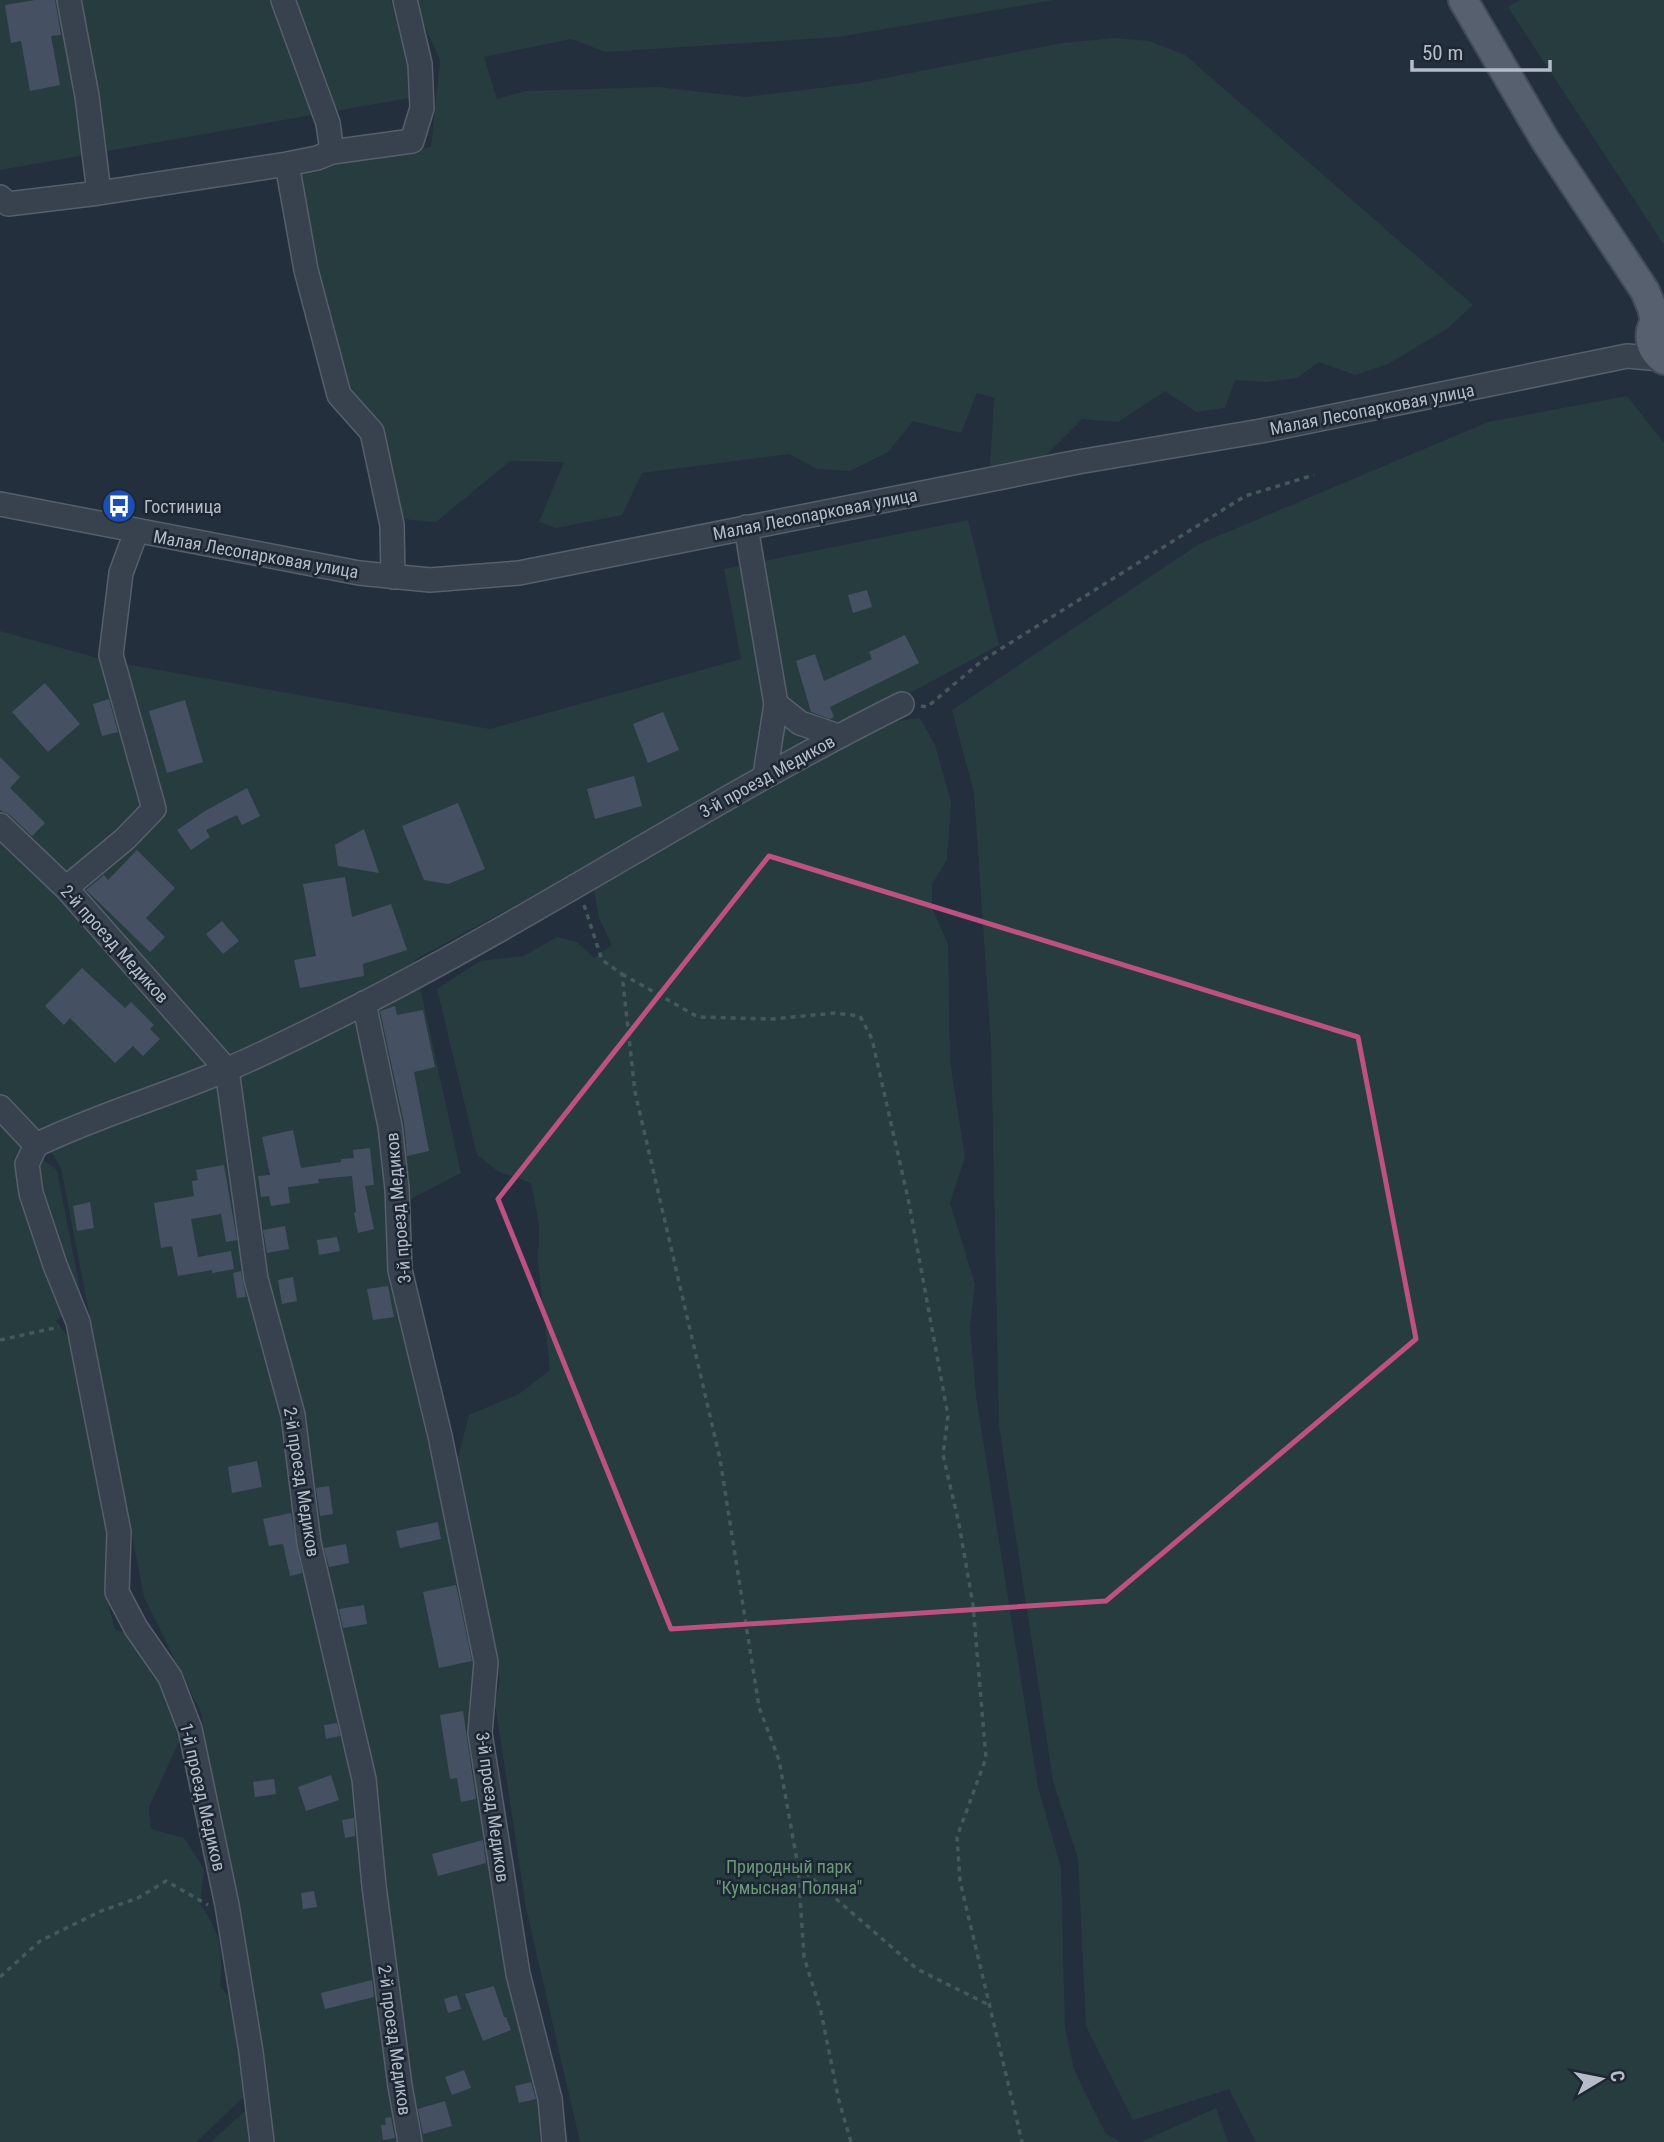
<svg xmlns="http://www.w3.org/2000/svg" width="1664" height="2142" font-family="'Roboto Condensed',sans-serif">
<rect width="100%" height="100%" fill="#242f3e"/>
<path fill="#263c3f" d="M0 0H391L415 97 0 170Z
M413 0H1054L838 37 605 52 571 39 484 57 497 99 525 91 658 87 746 97 860 83 1062 43 1115 38 1149 41 1185 55 1473 305 1448 328 1388 364 1355 375 1319 362 1297 378 1265 382 1235 380 1225 408 1196 412 1165 391 1118 422 1082 419 1046 455 1018 464 990 466 994 398 977 393 961 433 913 421 888 452 850 471 817 469 789 454 642 473 622 515 556 528 539 522 564 462 510 461 436 522 401 519 392 491 382 423 345 391 295 172 431 147 440 60Z
M1520 0H1664V245L1508 7Z
M1627 396 1664 443V2142H1256L1229 2089 1133 2120 1086 2026 1078 1859 1053 1781 999 1426 991 1043 974 793 952 710 1199 544 1488 422Z
M968 520 999 645 414 960 461 1173 399 1205 389 1274 465 1605 521 1952 569 2142H211L261 2096 201 1713 144 1597 61 1168 41 1135 0 1093V631L108 661 490 729 741 659 724 569Z
M920 718 935 745 951 802 947 860 932 884V908L948 944 950 1062 965 1157 950 1203 975 1284 970 1327 976 1396 1038 1787 1061 1868 1065 2028 1074 2069 1089 2101 1106 2134 1121 2142H580L526 1908 495 1703 500 1681 457 1461 469 1415 519 1394 550 1370 538 1262 539 1224 531 1183 499 1172 477 1155 437 989 480 961 524 956 557 937 577 942 594 958 612 945 599 918 594 890 883 723Z
M0 1123 20 1143 57 1170 82 1300 56 1321 79 1351 115 1533 114 1582 109 1607 115 1629 134 1636 166 1679 184 1731 149 1807 151 1829 184 1838 204 1869 200 1904C221 1933 223 1951 220 1986L232 2000 243 2031 236 2050 251 2061 253 2088 196 2142H0Z
M1216 2108 1228 2142H1141Z"/>
<path fill="#455162" d="M35 0H55L61 35 51 36 60 85 30 91 21 41 11 43 5 5Z
M867 590 872 607 853 613 848 595Z
M905 635 919 663 830 707 834 717 830 719 811 712 796 661 815 654 824 681 872 659 869 652Z
M45 683 80 724 48 752 12 712Z
M109 699 118 732 102 736 93 704Z
M185 700 203 762 167 773 149 711Z
M663 712 679 750 648 763 633 724Z
M0 757 20 777 10 788 45 823 32 836 10 815 0 810Z
M634 776 642 806 595 819 587 789Z
M247 788 260 816 242 825 237 815 206 830 210 837 191 850 177 830 205 811Z
M458 803 485 869 448 884 424 880 402 826Z
M364 829 379 873 338 866 335 845Z
M137 850 175 888 146 918 165 937 150 952 86 890 104 875 108 880Z
M345 877 352 917 391 904 407 950 363 964 364 976 300 988 294 960 316 956 303 884Z
M222 921 239 941 223 954 206 934Z
M82 968 125 1008 131 1002 154 1025 150 1029 160 1039 143 1056 133 1046 115 1063 70 1018 64 1025 45 1006Z
M395 1006 397 1015 423 1010 435 1067 414 1072 429 1151 407 1156 404 1123 380 1011Z
M293 1130 301 1168 341 1162V1159L354 1158 353 1150 370 1148 374 1185 365 1186 374 1229 358 1233 354 1213 356 1212 352 1176 318 1179 319 1183 288 1187 290 1203 271 1206 269 1196 261 1197 258 1176 270 1175 262 1137Z
M224 1165 237 1240 226 1242 221 1214 191 1219 198 1257 231 1251 234 1269 212 1273V1270L178 1276 172 1246 161 1248 154 1203 194 1196 192 1181 198 1180 196 1170Z
M90 1202 94 1228 77 1231 73 1206Z
M285 1226 289 1249 267 1253 263 1230Z
M337 1237 340 1251 319 1255 317 1240Z
M241 1271 246 1297 237 1298 233 1273Z
M293 1277 297 1301 282 1304 278 1280Z
M388 1286 394 1317 373 1320 367 1289Z
M257 1461 262 1487 232 1493 228 1467Z
M329 1486 333 1514 320 1516 316 1488Z
M291 1513 302 1573 290 1576 283 1544 269 1546 263 1519Z
M438 1522 441 1539 400 1548 396 1531Z
M346 1544 349 1563 329 1567 324 1548Z
M456 1585 472 1661 439 1668 423 1592Z
M364 1605 367 1624 343 1628 339 1609Z
M463 1711 476 1799 461 1802 457 1778 450 1779 440 1715Z
M337 1723 340 1736 326 1739 324 1725Z
M331 1775 339 1800 306 1811 298 1787Z
M274 1779 276 1794 255 1797 253 1782Z
M354 1818 355 1836 345 1838 342 1820Z
M483 1840 486 1863 438 1876 432 1854Z
M314 1891 317 1907 303 1909 301 1893Z
M372 1980 374 1997 325 2009 321 1993Z
M494 1986 504 2017H506L511 2030 483 2041 465 1994Z
M457 1995 461 2009 448 2013 444 1999Z
M464 2070 471 2088 452 2095 445 2077Z
M531 2082 536 2099 519 2103 515 2086Z
M445 2101 452 2126 423 2134 418 2109Z
M391 2117 395 2138 383 2140 381 2125H386L385 2118Z"/>
<g fill="none" stroke-linecap="round" stroke-linejoin="round">
<g stroke="#565f6c" stroke-width="26">
<path id="minor" d="M69 0 87 96 99 193
M283 0 328 123 332 152
M287 164 306 270 339 395 372 432 392 525 393 577
M0 197 8 204 99 193 287 164 317 158 332 152 412 141 422 108 420 64 405 0
M0 504 359 573 430 580 519 573 1078 462 1261 431 1627 356 1662 359
M746 527 776 704
M765 775 776 704 800 723 838 736
M0 825 66 888 227 1070 256 1279 293 1415 309 1543 364 1779 374 1886 400 2086 410 2142
M66 888 125 839 154 809 111 655 121 573 136 532
M364 1003 390 1126 397 1189 400 1270 440 1436 486 1662 480 1733 518 1974 550 2099 554 2142
M0 1107 36 1145
M36 1145 27 1164 31 1193 55 1265 78 1322 119 1532 117 1592 136 1628 170 1677 190 1729 227 1905 251 2052 262 2142
M36 1145C98 1115 165 1096 228 1069 273 1050 317 1027 361 1005 545 911 717 796 902 704"/>
</g>
<g stroke="#414a57" stroke-width="32">
<path id="major" d="M1463 0 1545 140 1645 291 1652 308 1655 321
M1664 313C1646 326 1646 347 1664 360"/>
</g>
<path stroke="#44595c" stroke-width="3.5" stroke-dasharray="5 5" stroke-linecap="butt" d="M921 706 927 707 983 660 1245 496 1314 475
M584 905 602 960 622 974 635 1092 720 1459 759 1707 779 1760 798 1866 804 1957 821 2012 839 2101 851 2142
M622 974 698 1017 772 1019 835 1013 860 1016 872 1039 909 1203 948 1416 943 1455 959 1524 973 1605 986 1758 957 1837 960 1881 1022 2142
M0 1340 59 1327
M798 1866 917 1969 989 2005
M0 1977 40 1941 101 1911 138 1898 166 1881 208 1905"/>
<use href="#minor" stroke="#38414e" stroke-width="23"/>
<use href="#major" stroke="#56606e" stroke-width="28"/>
</g>
<path fill="none" stroke="#bd5182" stroke-width="5" stroke-linejoin="round" d="M769 856 1358 1037 1416 1339 1106 1601 671 1629 498 1199Z"/>
<defs>
<g id="bus-disc" transform="scale(1.75)"><circle r="9.5" fill="#1a4fb4" stroke="#1d2633"/><path d="M-5-6H5V4H4V6H2V4H-2V6H-4V4H-5ZM-3.5-4V0h7V-4ZM-3.5 1.2v1.5H-2V1.2ZM2 1.2v1.5H3.5V1.2Z" fill="#fff"/></g>
</defs>
<g fill-rule="evenodd">
<use href="#bus-disc" x="119" y="506"/>
</g>
<g text-anchor="middle" dominant-baseline="central" stroke-width="5" stroke-linejoin="round" paint-order="stroke">
<g font-size="18" fill="#b4bcc9" stroke="#1d2633">
<text transform="translate(1372 409) rotate(-11)">Малая Лесопарковая улица</text>
<text transform="translate(815 514) rotate(-11)">Малая Лесопарковая улица</text>
<text transform="translate(256 554) rotate(10)">Малая Лесопарковая улица</text>
<text transform="translate(767 776) rotate(-29)">3-й проезд Медиков</text>
<text transform="translate(115 944) rotate(48)">2-й проезд Медиков</text>
<text transform="translate(398 1208) rotate(-95)">3-й проезд Медиков</text>
<text transform="translate(302 1482) rotate(81)">2-й проезд Медиков</text>
<text transform="translate(203 1797) rotate(77)">1-й проезд Медиков</text>
<text transform="translate(493 1807) rotate(82)">3-й проезд Медиков</text>
<text transform="translate(395 2040) rotate(82)">2-й проезд Медиков</text>
</g>
<g font-size="18" fill="#b4bcc9" stroke="#1d2633" text-anchor="start">
<text x="144" y="506">Гостиница</text>
</g>
<g font-size="18" fill="#6b9a76" stroke="#1d2633">
<text x="789" y="1866">Природный парк<tspan x="789" dy="21">"Кумысная Поляна"</tspan></text>
</g>
</g>
<g transform="translate(1601 2079) rotate(80)" stroke="#1d2633" stroke-width="5" paint-order="stroke">
<path d="M0-5L12 26L0 18L-12 26Z" fill="#b4bcc9"/>
<text y="-10" font-size="19" font-weight="bold" text-anchor="middle" fill="#b4bcc9">С</text>
</g>
<path d="M1412 60v10h138v-10" fill="none" stroke="#b4bcc9" stroke-width="3.5"/>
<text x="1422" y="60" font-size="21" fill="#b4bcc9" stroke="#1d2633" stroke-width="5" paint-order="stroke">50 m</text>
</svg>
